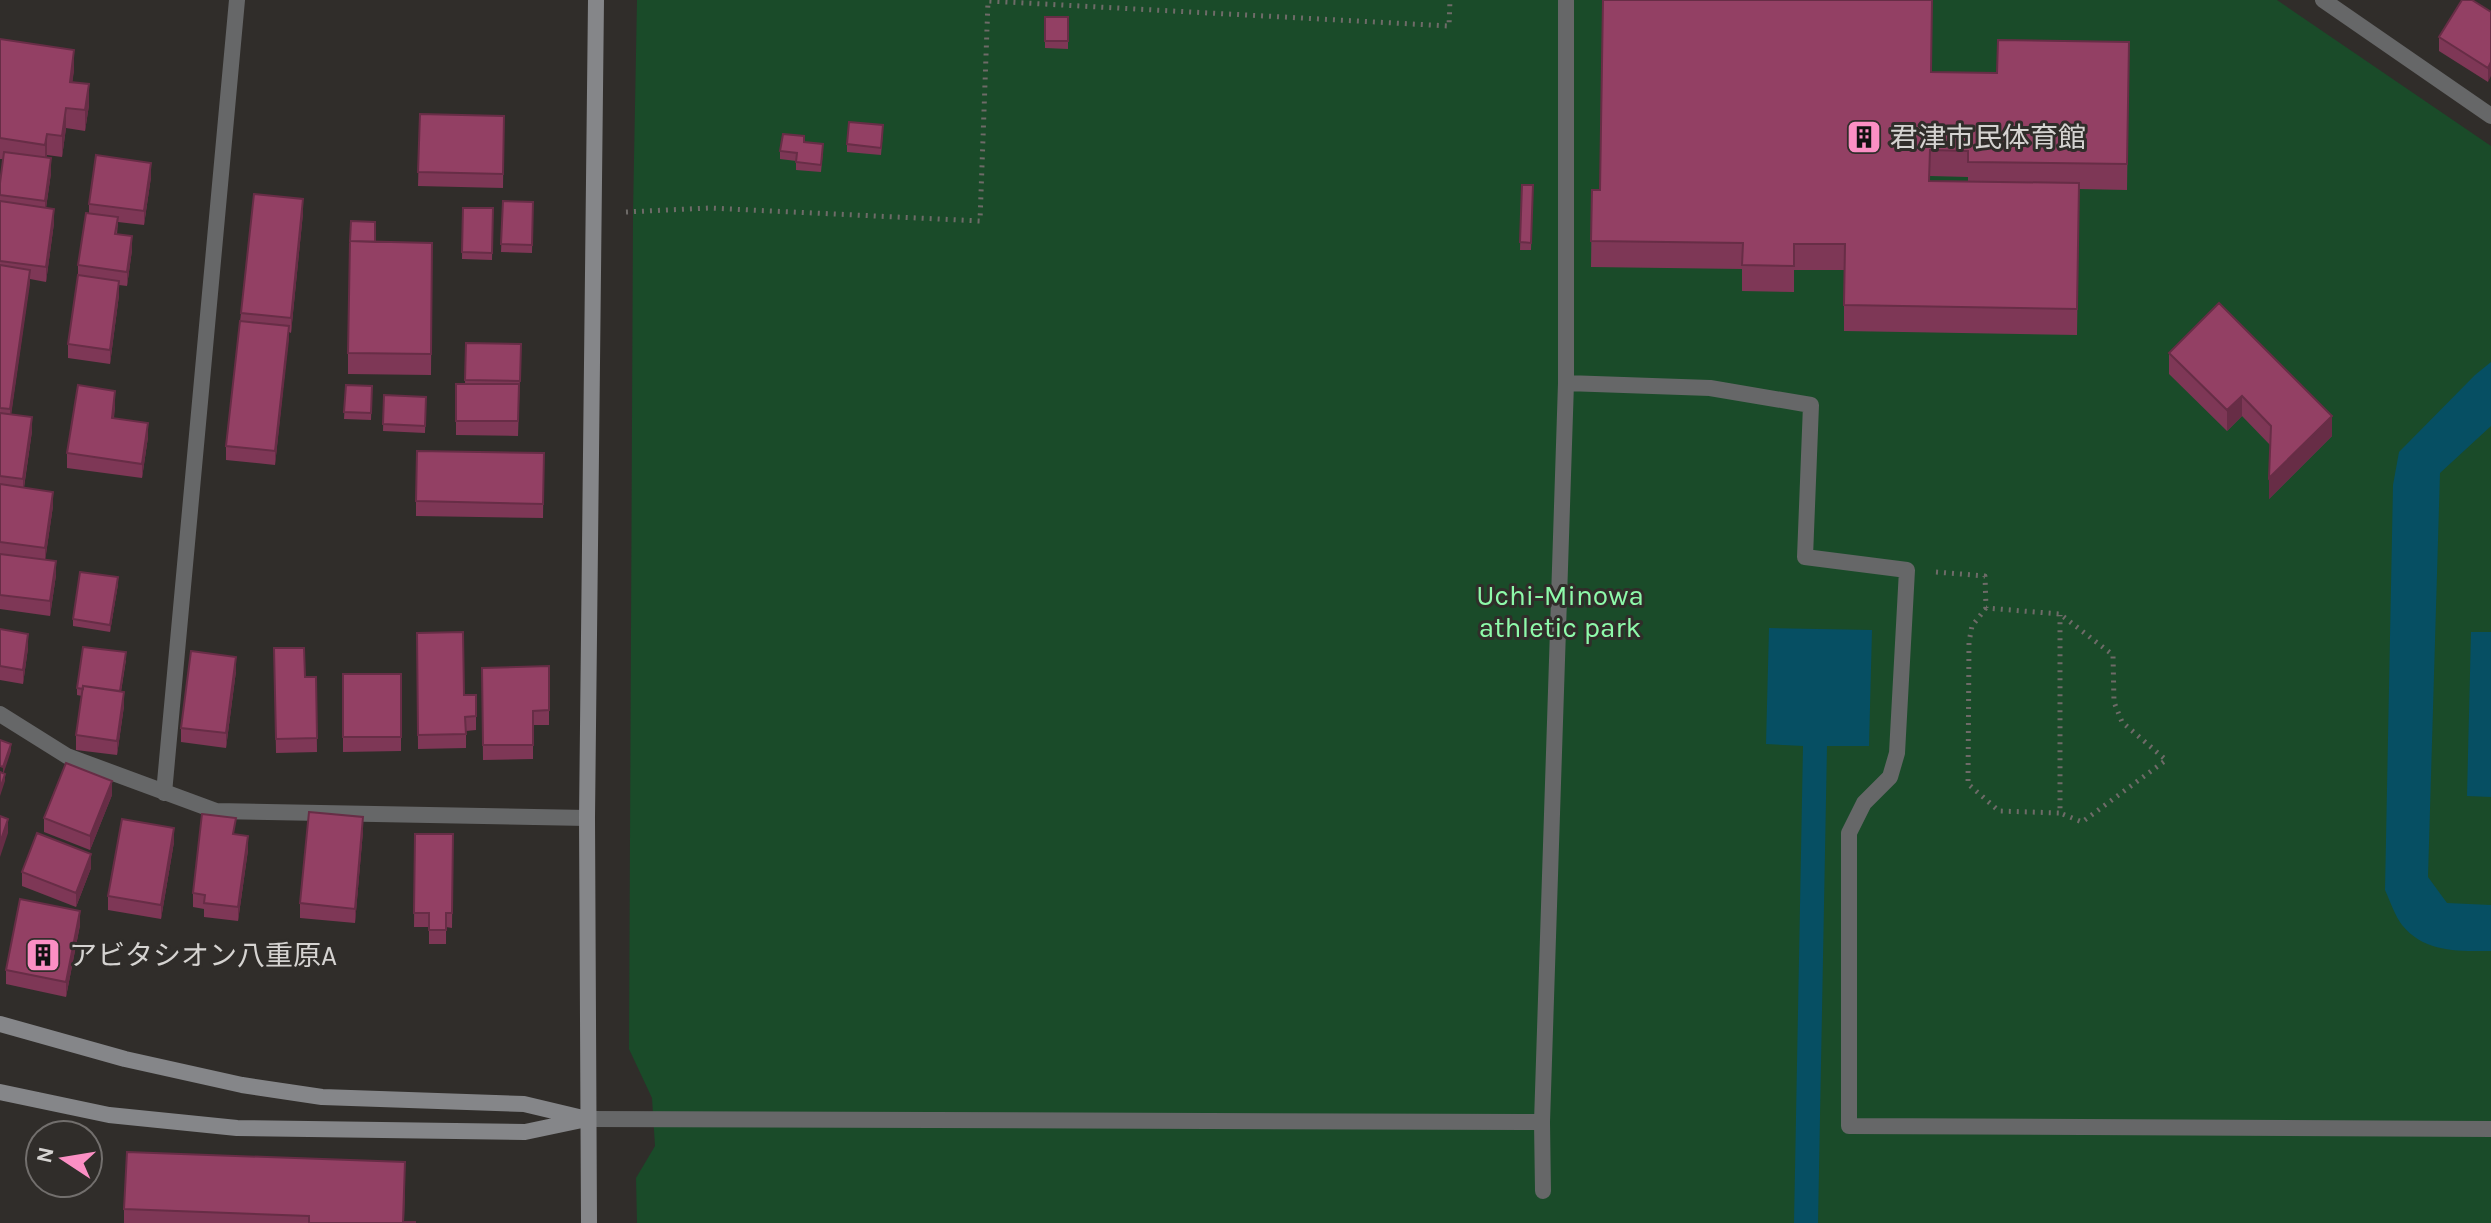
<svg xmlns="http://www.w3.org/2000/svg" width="2491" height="1223" font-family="Karla,'Noto Sans JP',sans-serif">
<rect width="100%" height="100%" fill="#302d2a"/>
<path fill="#1a4b29" d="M637 0H2277L2491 146V1223H637L636 1178 655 1146 652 1098 629 1049 633 212Z"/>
<path fill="#064f63" d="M2491 362V426L2440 473 2428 877 2447 903 2491 905V951C2458 951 2425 953 2402 925 2395 916 2390 901 2385 890L2393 485 2399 452 2475 375Z
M1769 628 1872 630 1869 746H1827L1818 1223H1794L1803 746 1766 744Z
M2471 632H2491V797L2467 796Z"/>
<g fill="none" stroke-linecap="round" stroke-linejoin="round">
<path stroke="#6e6b68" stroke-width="5" stroke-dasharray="2 6" stroke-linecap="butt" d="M626 212 709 208 980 221 988 1 1449 26 1450 0
M1936 572 1985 576 1986 608 2060 614 2113 655 2114 702 2122 722 2166 760 2082 822 2060 813
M1986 608 1972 626 1969 642 1968 784 1999 811 2060 813V615"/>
<path stroke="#666768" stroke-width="16" d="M1566 383 1710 388 1811 405 1805 557 1907 570 1897 753 1890 777 1864 803 1849 833V1126L2491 1129
M587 1119 1542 1122
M1543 1191 1542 1122 1566 383V0"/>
<path stroke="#666768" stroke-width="16" d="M2323 0 2491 116
M0 714 67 756 216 811 587 818
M164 793 237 0"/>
<path stroke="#858689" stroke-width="16" d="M0 1024 125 1059 242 1085 322 1097 524 1104 587 1119
M0 1092 109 1115 237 1128 525 1132 582 1120
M589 1223 587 818 596 0"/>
</g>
<path fill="#7e3756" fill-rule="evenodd" d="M2491 12 2488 82 2439 51V37Z
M1045 17H1068V49L1045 48Z
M0 39 74 70 72 82 89 105 85 131 66 128 62 157 47 155 46 158 51 173 46 208 54 223 46 282 30 279 11 414 32 431 24 488 53 506 45 560 56 575 50 616 0 609V183L3 159H0Z
M2129 42 2127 190 2079 189 2077 335 1844 331V270H1794V292L1742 291V269L1591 267 1592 190H1600L1997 73ZM1930 176 1968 177V181H1930Z
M420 114 504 116 503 188 418 186Z
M883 132 881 155 847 152V144Z
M804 142 823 151 821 172 796 170V161L780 159V151Z
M151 177 144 225 118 222 117 234 132 250 127 286 119 285V295L110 364 68 358V344L78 275V265L89 213V204Z
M1522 185H1533L1531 250H1520Z
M503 201 533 202 532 253 501 252Z
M463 208H493L492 260 462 259Z
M303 213 291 333 289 332 275 465 226 460V446L241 313Z
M375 242 432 243 431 375 348 374V353Z
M466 343 521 344 518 436 456 435V384H465Z
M2169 353 2332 436 2269 499 2271 446 2242 416 2227 431 2169 374Z
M346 385 372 386 371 420 344 419Z
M384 395 426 397 425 433 383 431Z
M115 405 114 418 148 437 142 478 67 468V453Z
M544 453 543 518 416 516V501Z
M118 584 110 632 73 626V619Z
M0 629 28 648 23 684 0 680Z
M417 633 464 695H476V730L466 731V748L418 749Z
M274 648 305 677H316L317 752 276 753Z
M126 660 121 692 124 706 117 755 76 750V735L82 696 77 695V688Z
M482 668 549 710V725H533V759L483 760Z
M236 671 226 748 181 742V728Z
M343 674H401V751L343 752Z
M112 795 90 850 44 832V818Z
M363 831 355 923 300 918V903Z
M415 834H453L452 928 446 927V944H429V927H414Z
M235 835 248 850 238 921 204 917V909L193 907V893Z
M174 842 161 919 108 910V896Z
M91 868 76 907 22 886V872Z
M80 925 66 997 6 984V970Z
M405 1187 404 1222 415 1223H124V1209Z"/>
<path fill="#672d46" d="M74 50V70L70 102V82Z
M2491 62V76L2488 82V68Z
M89 84V105L85 131V110Z
M66 108V128L62 157V136Z
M47 134V155L45 165V145Z
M51 158V173L45 215V201Z
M151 163V177L144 225V211Z
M303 199V213L291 333V318Z
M54 209V223L46 282V267Z
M132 236V250L127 286V272Z
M30 270V284L10 423V409Z
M119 281V295L110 364V350Z
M289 326V340L275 465V451Z
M115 391V405L112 432V418Z
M2242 396V416L2227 431V410Z
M2332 416V436L2269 499V478Z
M32 417V431L23 493V479Z
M148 423V437L142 478V464Z
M53 492V506L45 562V548Z
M56 561V575L50 616V601Z
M118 577V584L110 632V625Z
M28 634V648L23 684V670Z
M236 657V671L226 748V733Z
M124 692V706L117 755V741Z
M11 744V751L3 775V767Z
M5 774V781L0 796V789Z
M112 781V795L90 850V836Z
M363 817V831L355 923V909Z
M8 819V833L0 857V843Z
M174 828V842L161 919V905Z
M248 836V850L238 921V907Z
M91 854V868L76 907V893Z
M80 911V925L66 997V982Z"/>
<path fill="#934064" stroke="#672d46" stroke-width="2" d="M1603 0H1932L1931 72 1997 73 1998 40 2129 42 2127 164 1968 162V151L1930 150 1929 181 2079 183 2077 309 1844 305 1845 244H1794V266L1742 265 1743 243 1591 241 1592 190H1600Z
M2462 0H2472L2491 12V62L2488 68 2439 37Z
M1045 17H1068V41H1045Z
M0 39 74 50 70 82 89 84 85 110 66 108 62 136 47 134 45 145 0 138Z
M420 114 504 116 503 174 418 172Z
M849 122 883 125 881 148 847 144Z
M783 134 804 136V142L823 144 821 165 796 162 797 153 780 151Z
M4 152 51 158 45 201 0 195V183Z
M96 155 151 163 144 211 89 204Z
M1522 185H1533L1531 243 1520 242Z
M254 194 303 199 291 318 241 313Z
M0 201 54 209 46 267 0 261Z
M503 201 533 202 532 245 501 244Z
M463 208H493L492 253 462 252Z
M86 213 118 217 115 234 132 236 127 272 78 265Z
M351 221 375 222V242L350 241Z
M350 241 432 243 431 354 348 353Z
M0 265 30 270 10 409 0 408Z
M78 275 119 281 110 350 68 344Z
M2219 303 2332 416 2269 478 2271 426 2242 396 2227 410 2169 353Z
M240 321 289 326 275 451 226 446Z
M466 343 521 344 520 381 465 380Z
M456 384H519L518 421H456Z
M78 385 115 391 112 418 148 423 142 464 67 453Z
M346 385 372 386 371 413 344 412Z
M384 395 426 397 425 426 383 424Z
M0 413 32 417 23 479 0 476Z
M417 451 544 453 543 504 416 501Z
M0 484 53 492 45 548 0 542Z
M0 554 56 561 50 601 0 595Z
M80 572 118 577 110 625 73 619Z
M0 629 28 634 23 670 0 666Z
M463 632 464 695H476V716L465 717 466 734 418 735 417 633Z
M83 647 126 652 120 691 83 686V689L77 688Z
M274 648H304L305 677H316L317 738 276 739Z
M191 651 236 657 226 733 181 728Z
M549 666V710L533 711V745H483L482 668Z
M343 674H401V737H343Z
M83 686 124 692 117 741 76 735Z
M0 740 11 744 3 767 0 766Z
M66 763 112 781 90 836 44 818Z
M0 772 5 774 0 789Z
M309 812 363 817 355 909 300 903Z
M202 814 236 818 233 834 248 836 238 907 204 903 205 895 193 893Z
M0 816 8 819 0 843Z
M122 819 174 828 161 905 108 896Z
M37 833 91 854 76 893 22 872Z
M415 834H453L452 913H446V930H429V913H414Z
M20 899 80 911 66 982 6 970Z
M127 1152 405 1162 403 1222H415V1223H309V1216L124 1209Z"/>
<defs>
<g id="building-square" transform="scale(1.8)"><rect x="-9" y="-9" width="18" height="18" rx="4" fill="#fb8fc4" stroke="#302d2a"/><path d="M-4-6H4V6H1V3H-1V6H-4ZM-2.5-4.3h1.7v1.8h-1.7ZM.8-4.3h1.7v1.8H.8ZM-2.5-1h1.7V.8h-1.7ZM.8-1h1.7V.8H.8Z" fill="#111"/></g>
</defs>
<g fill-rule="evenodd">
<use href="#building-square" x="1864" y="137"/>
<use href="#building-square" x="43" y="955"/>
</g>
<g text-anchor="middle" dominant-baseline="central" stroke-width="6" stroke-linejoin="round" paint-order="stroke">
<g font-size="28" fill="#d5d3d1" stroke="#302d2a" text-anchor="start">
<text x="1890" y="137">君津市民体育館</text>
<text x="69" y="955">アビタシオン八重原A</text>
</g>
<g font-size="28" fill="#8efaaa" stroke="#302d2a">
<text x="1560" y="595">Uchi-Minowa<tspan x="1560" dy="32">athletic park</tspan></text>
</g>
</g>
<g transform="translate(64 1159) rotate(282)"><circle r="38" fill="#302d2a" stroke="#726f6d" stroke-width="2"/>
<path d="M0-6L14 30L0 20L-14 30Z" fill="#fb8fc4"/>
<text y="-12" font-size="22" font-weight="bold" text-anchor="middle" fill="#d5d3d1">N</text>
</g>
</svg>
